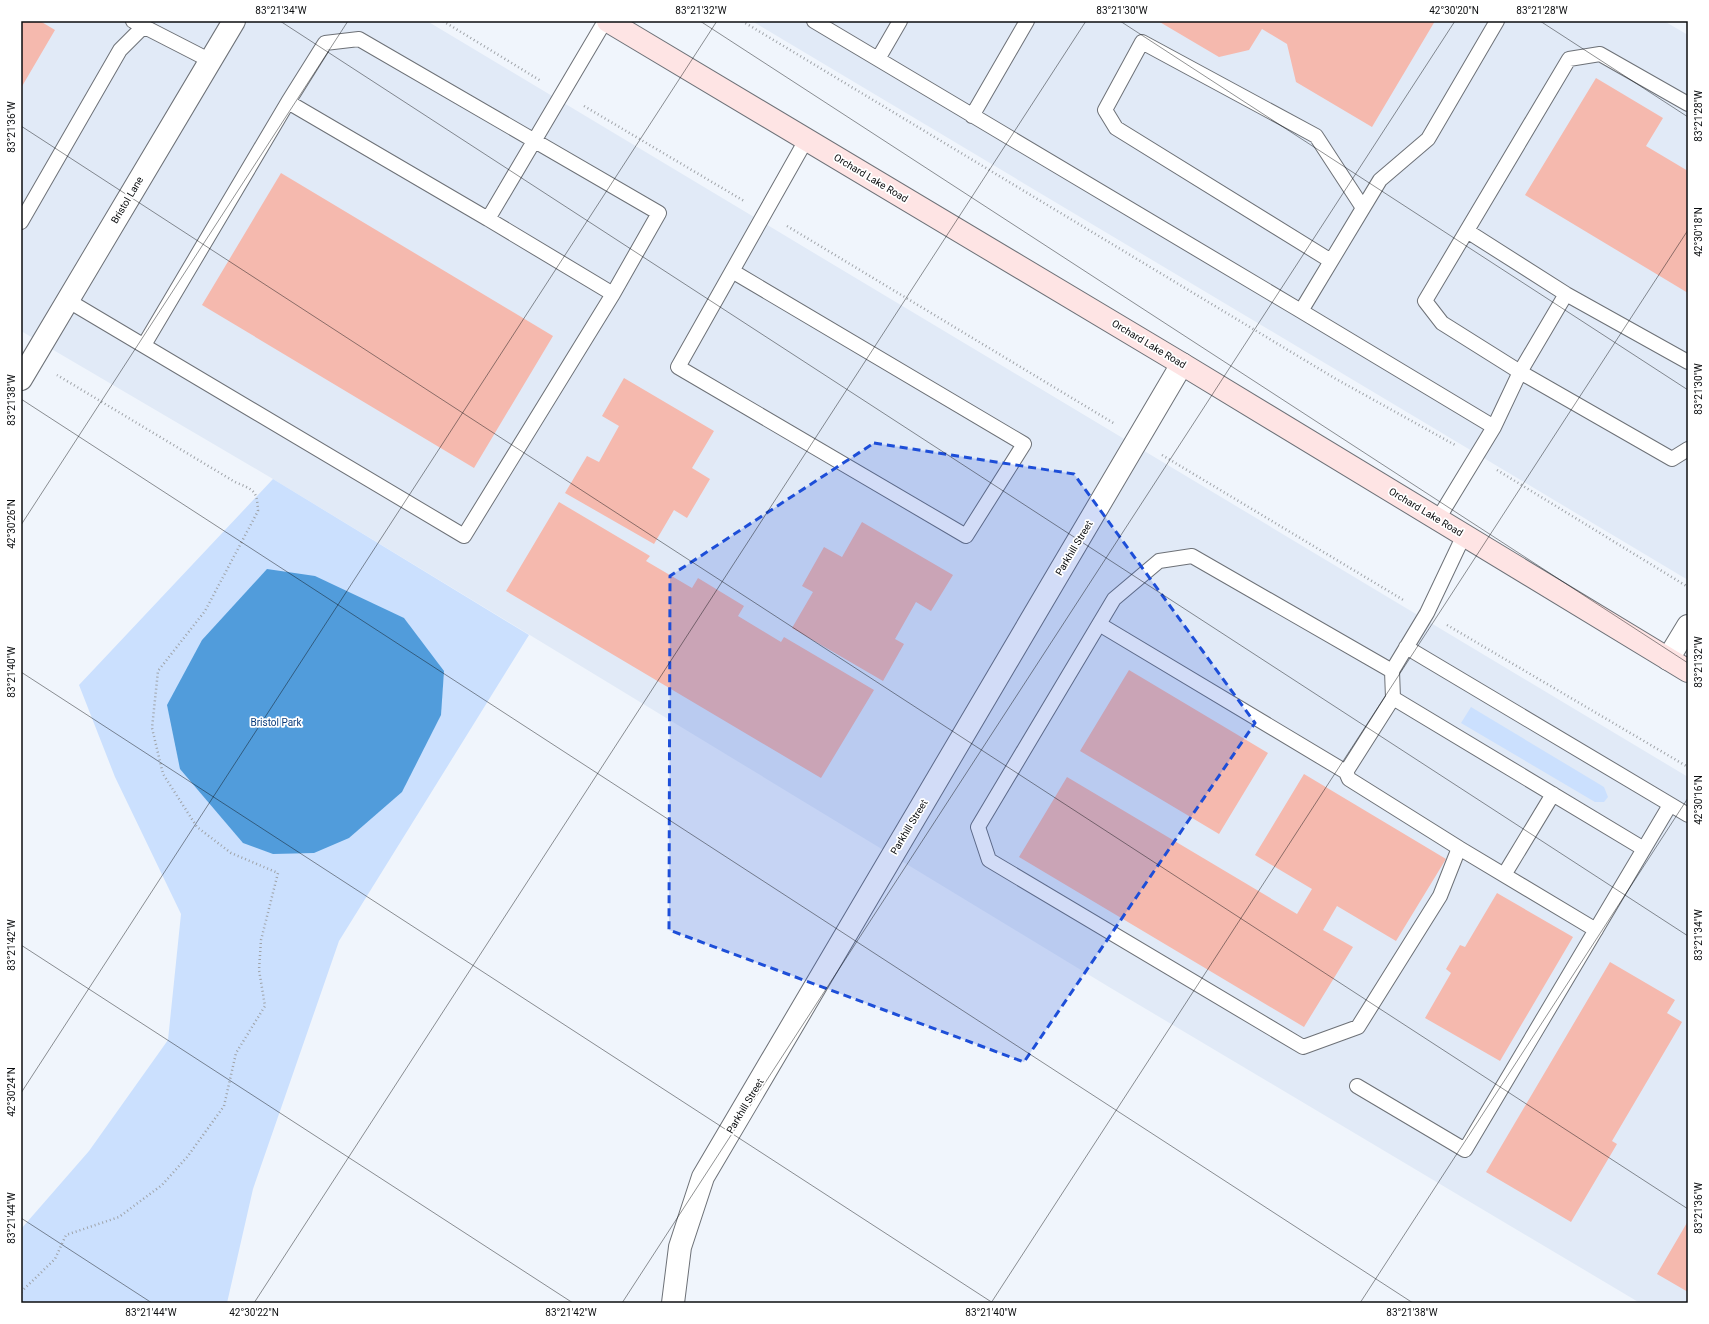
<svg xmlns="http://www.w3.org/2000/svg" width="1709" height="1324" font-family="Roboto,sans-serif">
<rect width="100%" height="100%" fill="#f0f5fc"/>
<path fill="#e1eaf7" d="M21 21H427L1688 777V1303H1640L1109 987 273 479 21 331Z
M752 21H1664L1688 35V580Z"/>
<path fill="#cbe0fe" d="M273 479 529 635 339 941 253 1189 227 1303H21V1229L89 1151 168 1040 181 914 115 777 79 685Z
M1471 707 1604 787 1608 797 1604 802H1595L1461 723Z"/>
<path fill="#519cdb" d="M267 569 315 576 404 618 444 671 441 715 402 792 349 838 314 853 273 854 243 843 180 769 167 705 202 640Z"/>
<path fill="#f5b9ae" d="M21 21H40L55 30 21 88Z
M1158 21H1435L1372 127 1296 82 1287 44 1262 29 1249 50 1219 57Z
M1596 78 1663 118 1646 146 1688 171V293L1525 195Z
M281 173 553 336 474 468 202 305Z
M624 378 714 431 692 468 710 479 687 518 674 510 654 544 565 493 587 456 599 462 619 426 602 416Z
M559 502 650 556 646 561 692 588 698 578 744 606 738 616 781 642 784 637 874 690 821 778 506 591Z
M862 522 953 575 931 611 916 602 895 639 904 644 883 681 792 628 813 592 802 586 824 547 842 557Z
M1129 670 1268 753 1219 834 1080 751Z
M1304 774 1446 859 1396 941 1337 906 1323 930 1353 947 1304 1027 1019 857 1067 777 1297 914 1312 889 1255 855Z
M1497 893 1573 937 1500 1061 1425 1018 1451 973 1446 969 1460 945 1465 947Z
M1610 962 1675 1000 1667 1013 1682 1022 1612 1141 1617 1144 1571 1222 1486 1172Z
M1688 1221V1292L1657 1274Z"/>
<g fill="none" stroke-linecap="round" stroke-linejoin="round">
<g stroke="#6d7177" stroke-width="16">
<path id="service" d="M133 21 211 61
M814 21 1301 311
M878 59 900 21
M288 102 325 43 359 39 659 213 613 294
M972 116 1027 21
M21 222 120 50 143 27 144 21
M1467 231 1566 294 1688 362
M1331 261 1116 128 1105 110 1142 42 1316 136 1363 208
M732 271 1024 444 966 536 678 367 806 140
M1566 294 1520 372 1442 323 1425 301 1569 59 1600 54 1688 104
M67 300 464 536 613 294 488 219
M144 345 288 102 488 219 605 21
M1494 427 1520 372 1672 459 1688 449
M1438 519 1494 427 1301 311 1380 180 1428 139 1497 21
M1099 624 1346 772
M1406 647 1688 815
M1392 671 1393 698 1346 772 1349 779 1459 848 1440 896 1358 1027 1303 1047 989 860 978 827 1114 599 1159 561 1192 556 1392 671 1427 613 1464 535
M1393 698 1644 849
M1459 848 1596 930
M1504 875 1553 794
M1357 1086 1465 1150 1670 805"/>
</g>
<g stroke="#6d7177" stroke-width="24">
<path id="minor" d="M21 379 234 21
M1668 659 1688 626
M673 1303 680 1247 703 1177 1182 364"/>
</g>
<g stroke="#6d7177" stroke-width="24">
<path id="secondary" d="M608 21 1182 364 1688 671"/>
</g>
<path stroke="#9fa3a8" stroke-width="2.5" stroke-dasharray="1 3" stroke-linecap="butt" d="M443 21 541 81
M742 21 1336 379 1455 445
M584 106 744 201
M787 226 1115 424
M1162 455 1405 601
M1497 470 1688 587
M1447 625 1688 767
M21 1292 55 1259 66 1235 119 1217 162 1185 188 1156 224 1106 236 1053 265 1006 259 970 261 940 278 873 231 853 197 827 163 774 152 728 158 671 205 611 258 511C257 489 253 490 235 482L57 375"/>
<use href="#service" stroke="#fff" stroke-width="14"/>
<use href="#minor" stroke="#fff" stroke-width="22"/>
<use href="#secondary" stroke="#fee4e4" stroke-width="22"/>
</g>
<path fill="#1d4ed8" fill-opacity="0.2" stroke="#1d4ed8" stroke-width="3" stroke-dasharray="8 5" stroke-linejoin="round" d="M874 443 1074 474 1255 723 1024 1062 669 930 670 576Z"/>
<path fill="none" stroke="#0b0d0f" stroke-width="1" stroke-opacity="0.45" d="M280 21 1688 936M700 21 1688 663M1120 21 1688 390M1540 21 1688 117M21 126 1688 1209M21 399 1413 1303M21 525 348 21M21 672 993 1303M21 945 573 1303M21 1093 717 21M21 1218 152 1303M254 1303 1086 21M622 1303 1455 21M991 1303 1688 230M1360 1303 1688 798"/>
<g text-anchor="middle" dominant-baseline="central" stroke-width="3.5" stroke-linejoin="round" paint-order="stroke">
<g font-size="10" fill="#0b0d0f" stroke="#fff">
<text transform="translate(871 178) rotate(31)">Orchard Lake Road</text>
<text transform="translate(127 200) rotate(-59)">Bristol Lane</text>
<text transform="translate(1149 344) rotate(31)">Orchard Lake Road</text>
<text transform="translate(1426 512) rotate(31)">Orchard Lake Road</text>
<text transform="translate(1074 548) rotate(-59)">Parkhill Street</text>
<text transform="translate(909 827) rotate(-59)">Parkhill Street</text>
<text transform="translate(745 1106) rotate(-59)">Parkhill Street</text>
</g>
<g font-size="10" fill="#0a3c7c" stroke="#fff">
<text x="276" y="722">Bristol Park</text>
</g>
</g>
<rect width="1709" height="1324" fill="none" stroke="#ffffff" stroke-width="44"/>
<rect x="22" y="22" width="1665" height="1280" fill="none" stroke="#0b0d0f" stroke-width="1.5"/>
<g font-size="10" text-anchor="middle" fill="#0b0d0f">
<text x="281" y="14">83°21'34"W</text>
<text x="701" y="14">83°21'32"W</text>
<text x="1122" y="14">83°21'30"W</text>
<text x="1454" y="14">42°30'20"N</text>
<text x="1542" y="14">83°21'28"W</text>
<text transform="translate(1698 116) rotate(-90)" y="4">83°21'28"W</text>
<text transform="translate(11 127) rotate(-90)" y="4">83°21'36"W</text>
<text transform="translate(1698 232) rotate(-90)" y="4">42°30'18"N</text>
<text transform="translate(1698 389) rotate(-90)" y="4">83°21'30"W</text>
<text transform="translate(11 400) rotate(-90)" y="4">83°21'38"W</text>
<text transform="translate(11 524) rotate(-90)" y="4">42°30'26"N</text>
<text transform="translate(1698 662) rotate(-90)" y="4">83°21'32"W</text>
<text transform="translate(11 672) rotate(-90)" y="4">83°21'40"W</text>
<text transform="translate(1698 800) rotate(-90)" y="4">42°30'16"N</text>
<text transform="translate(1698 935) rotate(-90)" y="4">83°21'34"W</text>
<text transform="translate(11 945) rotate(-90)" y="4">83°21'42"W</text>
<text transform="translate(11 1092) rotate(-90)" y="4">42°30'24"N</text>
<text transform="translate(1698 1208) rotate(-90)" y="4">83°21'36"W</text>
<text transform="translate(11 1218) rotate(-90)" y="4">83°21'44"W</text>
<text x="151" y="1316">83°21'44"W</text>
<text x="254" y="1316">42°30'22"N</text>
<text x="571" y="1316">83°21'42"W</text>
<text x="991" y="1316">83°21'40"W</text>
<text x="1412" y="1316">83°21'38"W</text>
</g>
</svg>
